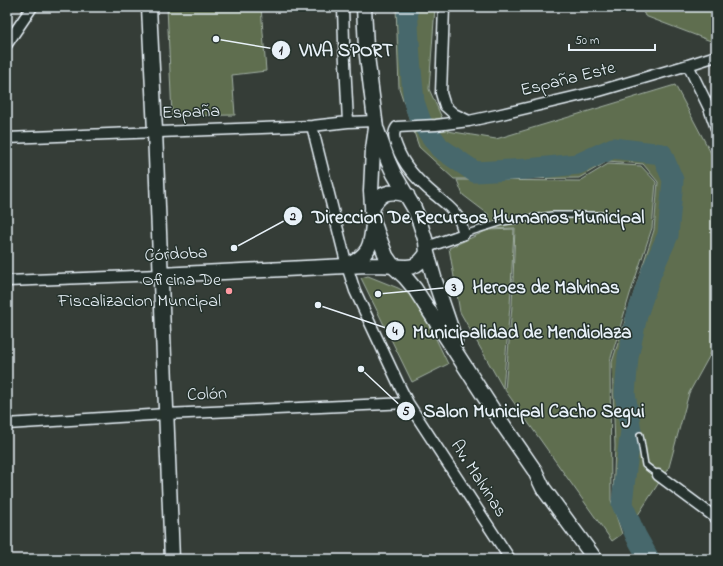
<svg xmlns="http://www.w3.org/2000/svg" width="723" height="566" font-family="'Indie Flower',sans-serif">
<rect width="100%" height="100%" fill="#353d37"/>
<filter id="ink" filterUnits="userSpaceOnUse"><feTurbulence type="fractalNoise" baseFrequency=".025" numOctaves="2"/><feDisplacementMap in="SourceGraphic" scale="8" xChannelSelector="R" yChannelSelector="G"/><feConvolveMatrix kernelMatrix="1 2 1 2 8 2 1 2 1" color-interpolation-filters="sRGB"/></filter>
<g filter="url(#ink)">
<path fill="#5e6e50" stroke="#a3b0a4" d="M167 7H261L266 71 232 75 235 115 172 116Z
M396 7H435L429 89 448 131 496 139 675 85 713 157 716 344 689 393 669 467 625 535 613 499 615 446 612 362 654 230 658 182 643 164 608 161 579 178 512 179H454L419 147 399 88Z
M641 7H716V43L645 16Z
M608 164 641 166 656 182 652 228 630 294 610 361 611 500 622 534 612 541 505 390 512 306 515 228 489 229 488 214 463 195 457 180 580 181Z
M514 229 510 306 503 388 460 312 449 248 488 230Z
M368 276 398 288 411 295 427 320 448 364 412 382 361 278Z"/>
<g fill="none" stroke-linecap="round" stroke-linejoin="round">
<path stroke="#46686c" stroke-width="21" d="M407 7 410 60 414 102 421 122 440 148 475 172 528 169 578 164 613 148 662 154 673 180 668 235 651 273 637 315 628 357 625 394 631 431 626 468 622 504 636 536 649 559"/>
<g stroke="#e8f1f8" stroke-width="8">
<path id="lane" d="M464 234 503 222 552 215H606
M640 435 645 465 658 475"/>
</g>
<g stroke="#e8f1f8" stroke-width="13">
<path id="street" d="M343 7 344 42 348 122
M444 7 441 93 445 106 454 114 469 121
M7 44 32 7
M688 65 709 108 716 128
M312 126 347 266 355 291 400 387 408 403 510 559
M7 138 312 126 348 122 375 121
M427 247 464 234C462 226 460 218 454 212 449 206 441 200 435 195 419 182 404 167 397 147 394 140 392 133 397 127L436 125 469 121 497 115 599 91 688 65 716 56
M7 281 160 275
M7 424 166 414 408 403
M658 475 716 518"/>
</g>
<g stroke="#e8f1f8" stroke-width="17">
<path id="secondary" d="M149 7 155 131 172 559
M364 7 366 48 376 128 373 149 371 191 373 220 377 232 386 256 393 266 405 277 415 289 493 410 535 471 543 488 595 559
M377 130 388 161 394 174 414 208 420 223 426 242 427 253 435 281 455 340
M372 210C378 193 389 189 407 195
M349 265C369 254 371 247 373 224
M160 275 367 265C376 265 385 265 393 266 410 268 417 269 427 253"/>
</g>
<use href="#lane" stroke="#26332d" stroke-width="5"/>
<use href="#street" stroke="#26332d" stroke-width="10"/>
<use href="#secondary" stroke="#26332d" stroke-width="14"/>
</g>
</g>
<circle fill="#ff9aa2" stroke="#26332d" stroke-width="1.5" cx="229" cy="291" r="4"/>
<g text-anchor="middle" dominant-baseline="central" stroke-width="3" stroke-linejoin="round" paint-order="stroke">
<g font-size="18" fill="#e8f1f8" stroke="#26332d">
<text transform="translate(568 80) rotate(-14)">España Este</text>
<text transform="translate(191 113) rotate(-2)">España</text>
<text transform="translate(176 255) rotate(-3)">Córdoba</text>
<text transform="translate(207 395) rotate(-3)">Colón</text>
<text transform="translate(478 479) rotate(57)">Av. Malvinas</text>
</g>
<g font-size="18" fill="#e8f1f8" stroke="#26332d" text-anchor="end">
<text x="221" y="281">Oficina De<tspan x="221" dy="21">Fiscalizacion Muncipal</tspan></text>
</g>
</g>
<path fill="none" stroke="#e8f1f8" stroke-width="1.5" d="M216 39L281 50M234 248L293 216M378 294L454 287M318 305L395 331M361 369L406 411"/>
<g fill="#e8f1f8" stroke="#26332d" stroke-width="1.5">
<circle cx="216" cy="39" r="4"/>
<circle cx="234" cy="248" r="4"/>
<circle cx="378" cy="294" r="4"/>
<circle cx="318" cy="305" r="4"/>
<circle cx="361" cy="369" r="4"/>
<circle cx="281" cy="50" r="10"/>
<circle cx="293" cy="216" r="10"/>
<circle cx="454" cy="287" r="10"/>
<circle cx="395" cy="331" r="10"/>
<circle cx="406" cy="411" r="10"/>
</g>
<g font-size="12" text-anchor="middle" font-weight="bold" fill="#111">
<text x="281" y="54">1</text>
<text x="293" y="220">2</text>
<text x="454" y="291">3</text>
<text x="395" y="335">4</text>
<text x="406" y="415">5</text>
</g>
<g font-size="19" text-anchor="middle" font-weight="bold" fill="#e8f1f8" stroke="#26332d" stroke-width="3" stroke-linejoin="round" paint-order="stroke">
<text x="346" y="56">VIVA SPORT</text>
<text x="478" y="223">Direccion De Recursos Humanos Municipal</text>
<text x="546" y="293">Heroes de Malvinas</text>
<text x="522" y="338">Municipalidad de Mendiolaza</text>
<text x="534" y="417">Salon Municipal Cacho Segui</text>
</g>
<rect width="723" height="566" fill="none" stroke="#26332d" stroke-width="24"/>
<rect x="12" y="12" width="699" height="542" fill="none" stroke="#e8f1f8" stroke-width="1.5" filter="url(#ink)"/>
<path d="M569 44v6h86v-6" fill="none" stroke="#e8f1f8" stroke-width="2"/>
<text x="575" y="44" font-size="12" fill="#e8f1f8" stroke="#26332d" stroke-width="3" paint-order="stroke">50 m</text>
</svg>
